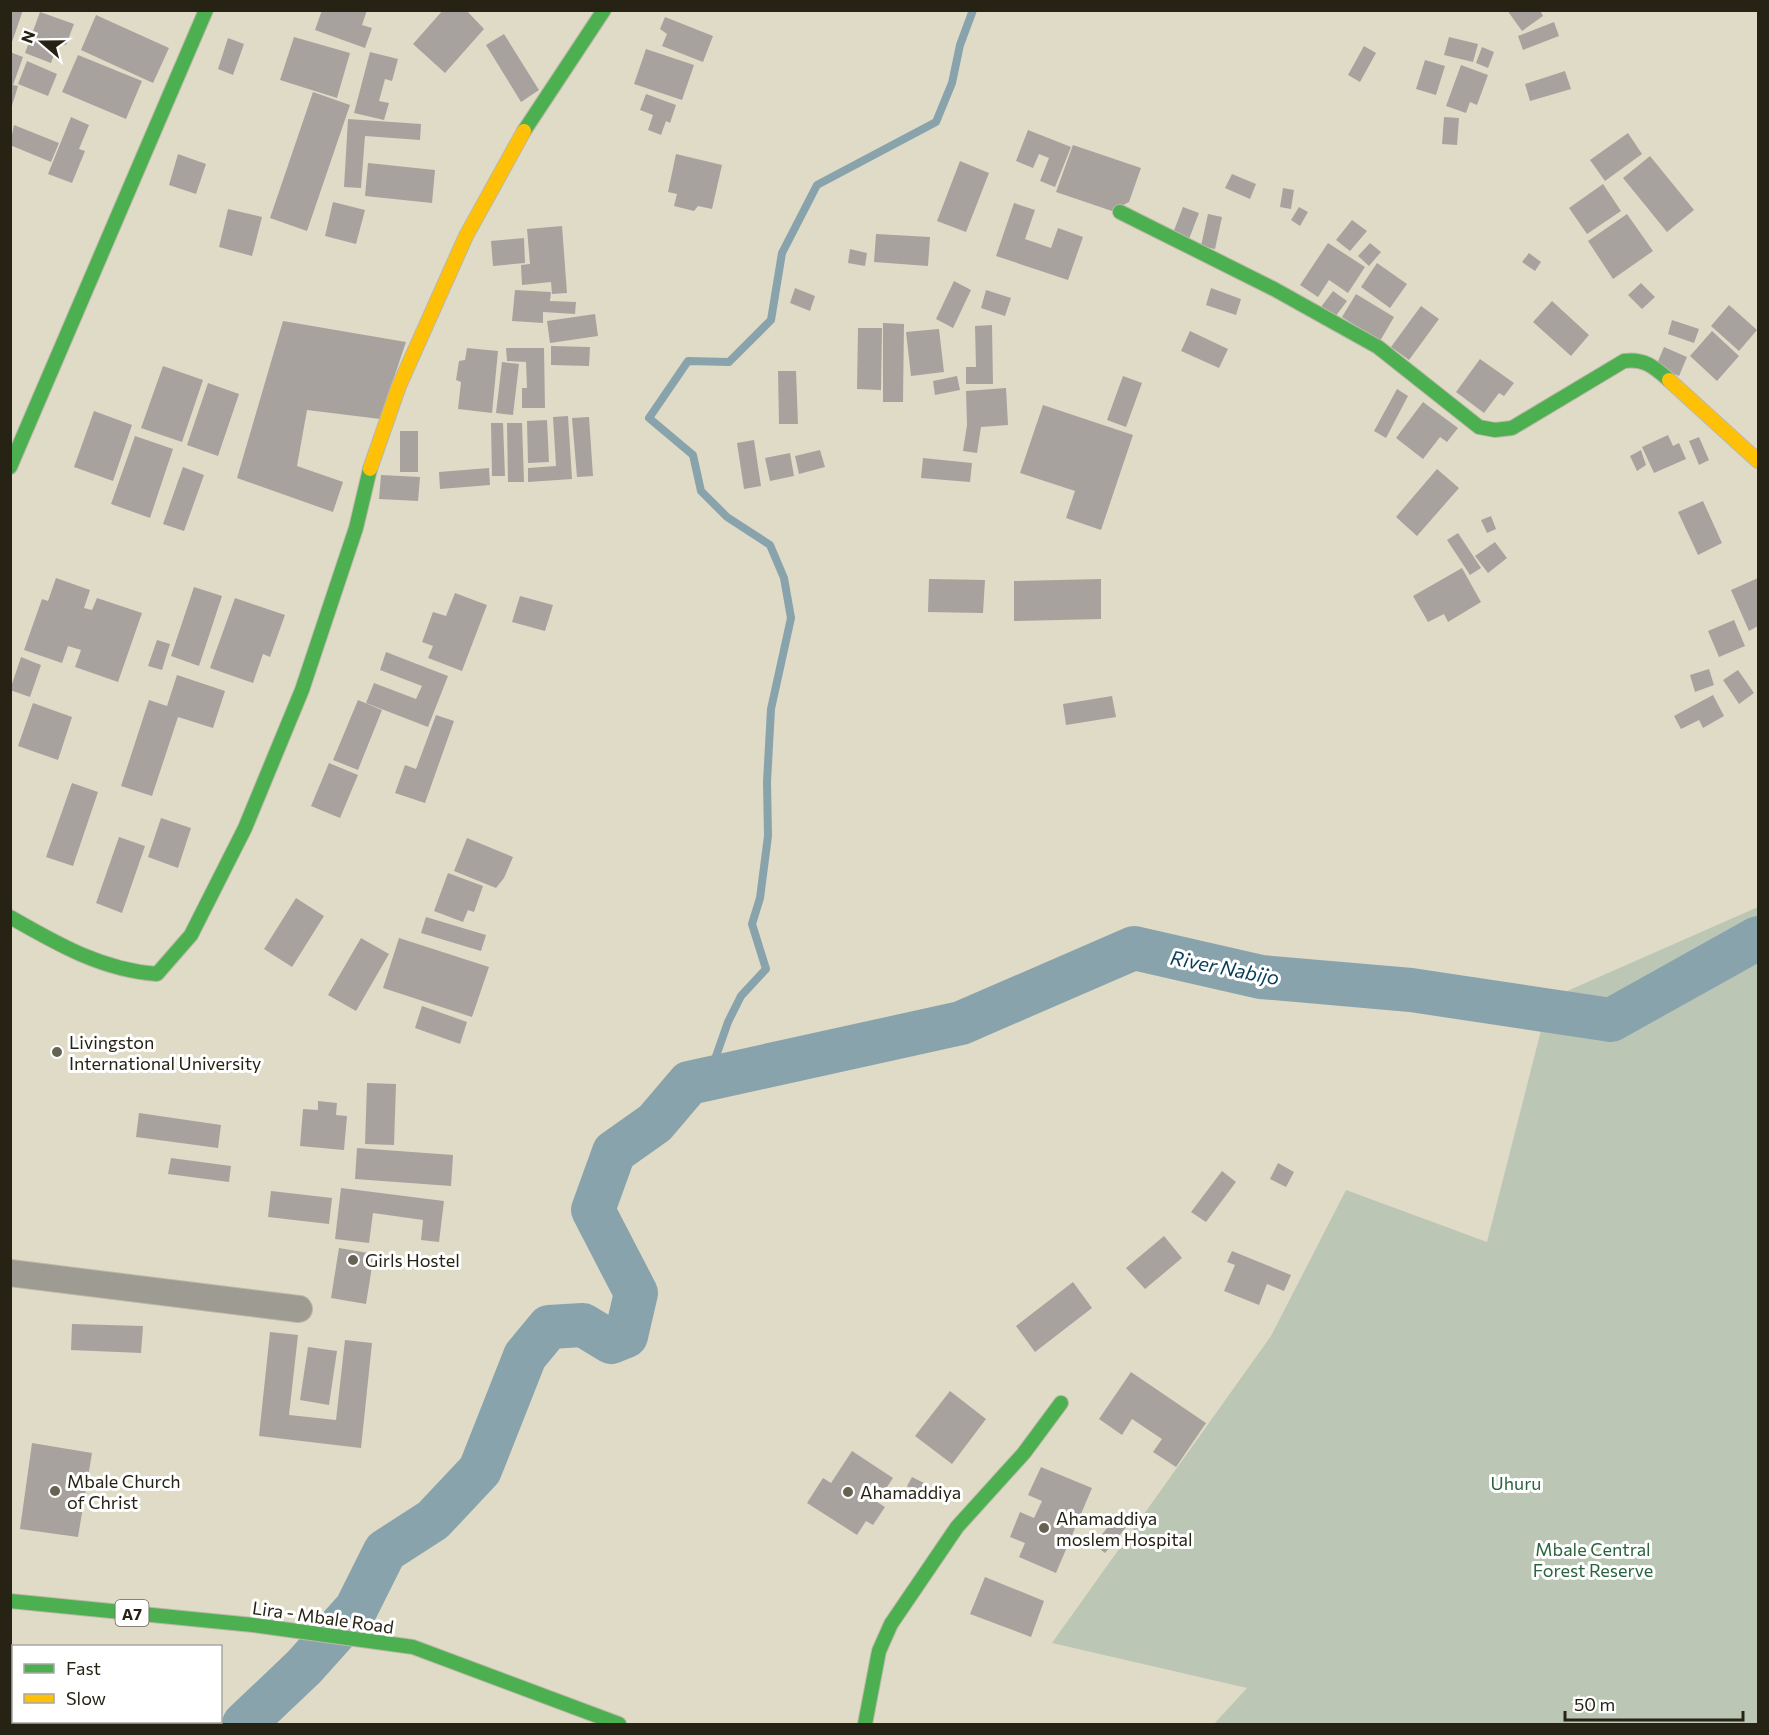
<svg xmlns="http://www.w3.org/2000/svg" width="1769" height="1735" font-family="Commissioner,sans-serif">
<rect width="100%" height="100%" fill="#dfdbc7"/>
<path fill="#bbc7b4" d="M1758 907V1724H1214L1247 1688 1052 1643 1271 1336 1346 1190 1487 1242 1549 999Z"/>
<g fill="none" stroke-linecap="round" stroke-linejoin="round">
<path stroke="#89a3ad" stroke-width="8" d="M708 1079 728 1022 741 996 766 969 752 924 760 898 768 836 767 782 771 709 791 618 784 578 770 545 727 517 701 491 693 455 649 418 688 361 729 362 771 320 782 253 817 185 936 122 952 83 960 45 973 10"/>
<path stroke="#89a3ad" stroke-width="44" d="M115 1722 117 1724
M51 1724 54 1722
M244 1724 304 1667 356 1609 385 1551 433 1520 480 1470 525 1356 549 1327 583 1325 611 1342 626 1336 636 1293 593 1210 614 1152 655 1123 689 1083 961 1023 1134 948 1261 977 1411 990 1611 1020 1758 938"/>
</g>
<path fill="#a8a29f" d="M10 10H23L11 45H10Z
M322 10H367L362 25 372 28 365 48 315 30Z
M443 10H466L484 29 445 73 413 44Z
M1507 10H1540L1543 16 1522 31Z
M40 12 74 24 66 45 58 43 51 63 25 53Z
M96 15 169 48 153 83 81 50Z
M665 17 713 36 703 62 662 46 667 34 660 29Z
M1554 22 1559 36 1523 50 1518 36Z
M504 34 539 90 521 102 486 45Z
M294 37 350 53 337 98 280 80Z
M1449 37 1478 44 1473 62 1444 55Z
M228 38 244 44 233 75 218 69Z
M1364 46 1376 53 1360 82 1348 75Z
M1482 47 1494 52 1488 68 1476 63Z
M646 49 694 65 682 100 634 84Z
M10 52 23 57 13 85 18 86 11 109Z
M370 52 398 59 392 81 385 79 379 101 389 103 384 120 354 113Z
M78 55 142 81 126 119 62 92Z
M1425 60 1445 66 1436 95 1416 89Z
M27 61 57 74 48 96 18 84Z
M1461 65 1488 75 1477 105 1470 102 1466 113 1446 106Z
M1565 71 1571 89 1530 101 1525 84Z
M313 92 350 105 307 231 270 218Z
M646 94 676 105 670 123 666 121 661 135 648 130 653 115 640 110Z
M71 117 89 125 79 149 85 151 72 183 48 174Z
M1444 117 1459 118 1457 145 1442 144Z
M348 119 421 124 420 140 365 136 361 188 344 187Z
M14 125 59 143 51 162 10 145Z
M1028 130 1071 147 1055 187 1040 181 1049 158 1039 154 1033 168 1016 161Z
M1628 133 1642 154 1605 181 1590 160Z
M1073 145 1141 168 1129 202 1112 211 1056 192Z
M178 154 206 164 196 194 169 185Z
M676 154 722 165 712 209 698 206 694 211 674 206 677 194 668 192Z
M1650 156 1694 210 1667 232 1623 178Z
M960 161 989 173 966 232 937 221Z
M368 163 435 170 432 203 365 196Z
M1232 174 1256 184 1250 199 1225 188Z
M1603 184 1621 211 1587 234 1569 208Z
M1283 188 1294 190 1291 209 1280 207Z
M333 202 365 210 356 244 325 236Z
M1014 203 1035 210 1025 239 1051 248 1058 228 1083 237 1068 280 996 256Z
M1183 207 1199 213 1189 239 1173 233Z
M1299 207 1308 212 1300 226 1291 220Z
M228 209 262 217 252 256 219 247Z
M1208 214 1222 217 1215 249 1201 246Z
M1627 214 1653 251 1613 279 1588 241Z
M1352 220 1367 231 1350 251 1336 240Z
M562 226 567 293 552 294 551 282 522 285 521 265 530 264 527 229Z
M876 234 930 237 928 266 874 262Z
M524 238 525 263 493 266 491 241Z
M1328 243 1365 267 1348 293 1329 280 1318 297 1300 285Z
M1370 243 1381 252 1369 266 1358 256Z
M850 249 867 253 865 266 848 263Z
M1529 253 1541 262 1535 271 1522 262Z
M1377 263 1407 284 1390 308 1361 287Z
M954 281 971 290 953 328 936 319Z
M1641 283 1655 297 1642 309 1628 295Z
M795 288 815 296 810 311 790 303Z
M1211 288 1241 299 1236 315 1206 305Z
M515 290 551 292 550 301 576 302 575 314 543 312V323L512 321Z
M986 290 1011 298 1005 316 981 308Z
M1333 291 1347 301 1335 317 1321 307Z
M1356 294 1394 317 1380 341 1342 317Z
M1552 301 1589 335 1571 356 1533 322Z
M1729 305 1757 330 1739 351 1711 326Z
M1421 306 1439 319 1409 360 1391 347Z
M595 314 598 336 550 343 547 321Z
M1672 320 1699 329 1694 343 1668 334Z
M283 321 406 342 380 419 307 410 297 466 343 482 333 512 237 478Z
M883 323 904 324 903 402H883Z
M992 325 993 384H966V367H976L975 326Z
M858 328H882L881 390 857 389Z
M939 329 944 372 911 376 906 332Z
M1190 331 1228 349 1219 368 1181 351Z
M1712 331 1739 356 1717 381 1690 356Z
M551 346 590 347 589 366 551 365Z
M1664 347 1687 357 1679 376 1656 366Z
M467 348 498 351 492 413 458 409 461 382 456 380 459 361 465 360Z
M506 348H544L545 408H522V388H527L526 362 507 361Z
M1480 359 1514 383 1504 396 1499 393 1484 413 1456 392Z
M502 362 519 364 513 415 496 413Z
M163 366 203 380 182 442 141 428Z
M778 371H796L798 424H779Z
M957 376 960 390 935 395 933 381Z
M1123 376 1142 383 1126 427 1107 420Z
M208 383 239 394 218 456 187 445Z
M1006 388 1008 425 981 427 977 453 963 451 967 425 966 391Z
M1397 389 1408 396 1386 438 1374 431Z
M1423 402 1458 428 1447 442 1440 437 1423 459 1396 438Z
M1043 405 1133 435 1101 530 1066 518 1075 491 1020 473Z
M94 411 132 425 113 481 74 467Z
M568 416 572 479 528 482V468L556 466 553 417Z
M589 417 593 476 577 477 572 418Z
M547 420 549 462 528 463 527 421Z
M491 423H503L505 476H492Z
M507 423H522L524 482H508Z
M400 431H418V472H400Z
M1668 435 1673 446 1679 443 1686 459 1654 473 1642 447Z
M135 436 173 449 150 518 111 504Z
M1699 437 1709 460 1699 465 1689 441Z
M754 440 761 486 744 489 737 443Z
M820 450 825 467 799 474 795 456Z
M1641 450 1646 465 1637 471 1630 456Z
M790 453 794 476 770 481 765 458Z
M923 458 972 463 970 482 921 478Z
M183 467 204 475 184 531 163 524Z
M489 468 490 485 440 489 439 472Z
M1437 469 1459 488 1417 536 1396 517Z
M381 475 420 477 418 501 379 499Z
M1703 501 1722 543 1698 555 1678 512Z
M1491 516 1496 529 1487 533 1481 520Z
M1458 533 1481 568 1470 575 1447 540Z
M1495 542 1507 558 1488 573 1475 556Z
M1462 568 1481 602 1448 622 1444 614 1428 622 1413 596Z
M56 578 90 590 84 608 92 610 97 598 142 613 118 682 75 667 81 650 68 646 62 663 24 650 42 599 48 601Z
M1758 578V626L1749 631 1731 590Z
M929 579 985 580 983 613 928 612Z
M1101 579V619L1014 621V581Z
M194 587 222 596 199 666 171 656Z
M455 593 487 605 462 671 428 658 433 646 422 642 433 612 446 616Z
M520 596 553 605 545 631 512 622Z
M235 598 285 615 270 657 263 654 253 683 210 668Z
M1734 620 1745 646 1719 657 1708 631Z
M157 640 170 644 162 670 148 666Z
M386 652 448 676 428 727 366 703 374 683 416 699 422 686 380 670Z
M21 657 41 665 30 697 10 690Z
M1709 669 1714 685 1695 692 1690 675Z
M1738 670 1754 693 1739 704 1723 680Z
M177 675 225 691 213 728 178 717 152 796 121 786 149 700 167 706Z
M1713 695 1724 716 1703 728 1699 720 1681 729 1674 716Z
M1112 696 1116 717 1066 725 1063 704Z
M358 700 382 710 358 770 333 760Z
M33 703 72 717 58 760 18 746Z
M436 715 454 721 425 803 395 793 405 765 416 769Z
M329 763 358 775 340 818 311 806Z
M72 783 98 792 73 866 46 857Z
M161 818 191 828 178 868 148 857Z
M119 837 145 846 122 913 96 903Z
M467 838 513 857 504 878 496 888 454 871Z
M448 873 483 886 474 912 468 910 463 922 434 911Z
M296 898 324 916 292 967 264 949Z
M426 917 486 935 481 951 421 933Z
M361 938 389 954 356 1011 328 995Z
M399 938 489 967 472 1017 383 988Z
M422 1006 467 1022 460 1044 415 1028Z
M367 1083 396 1084 394 1145 365 1144Z
M318 1101 337 1103 336 1115 347 1116 344 1150 300 1146 303 1109 318 1110Z
M139 1113 221 1125 218 1148 136 1137Z
M357 1148 453 1155 451 1186 355 1179Z
M171 1158 231 1166 229 1182 168 1174Z
M1278 1163 1294 1172 1286 1187 1270 1179Z
M1222 1171 1236 1182 1206 1222 1191 1212Z
M341 1188 444 1201 439 1242 421 1240 423 1220 373 1213 369 1243 335 1239Z
M271 1191 332 1198 329 1224 268 1217Z
M1164 1236 1182 1258 1145 1289 1126 1268Z
M339 1248 374 1254 366 1304 331 1298Z
M1232 1251 1291 1275 1284 1291 1267 1284 1259 1305 1224 1291 1235 1265 1227 1262Z
M1073 1282 1092 1308 1035 1352 1016 1326Z
M72 1324 143 1326 141 1353 71 1350Z
M270 1332 298 1335 289 1415 336 1420 345 1340 372 1343 361 1448 259 1436Z
M308 1347 337 1351 329 1405 300 1400Z
M1131 1372 1206 1423 1176 1467 1153 1452 1162 1439 1132 1419 1122 1435 1099 1419Z
M950 1391 986 1419 952 1464 915 1436Z
M32 1443 92 1453 78 1537 20 1529Z
M852 1451 893 1478 877 1502 885 1507 873 1525 866 1521 857 1535 807 1503 823 1478 831 1483Z
M1041 1467 1092 1488 1056 1573 1019 1557 1025 1543 1010 1537 1020 1512 1034 1518 1042 1501 1028 1495Z
M912 1477 924 1483 919 1493 907 1486Z
M1117 1516 1128 1525 1105 1553 1094 1544Z
M985 1577 1044 1601 1031 1637 970 1614Z"/>
<g fill="none" stroke-linecap="round" stroke-linejoin="round">
<g stroke="#bcb8a9" stroke-width="28">
<path id="street" d="M10 1273 299 1309"/>
</g>
<g stroke="#bcb8a9" stroke-width="16">
<path id="fast" d="M524 131 604 10
M1120 212 1274 289 1378 347 1479 427 1495 430 1512 428 1624 361C1644 358 1654 367 1669 380
M10 467 206 10
M10 917C57 944 102 970 157 974L191 935 245 828 302 690 356 528 370 469
M10 1601 253 1625 413 1647 619 1724
M865 1724 879 1651 891 1624 957 1527 1024 1453 1061 1403"/>
</g>
<g stroke="#bcb8a9" stroke-width="16">
<path id="slow" d="M1669 380 1758 461
M370 469 399 386 466 236 524 131"/>
</g>
<use href="#street" stroke="#9e9b92" stroke-width="26"/>
<use href="#fast" stroke="#4caf50" stroke-width="14"/>
<use href="#slow" stroke="#ffc107" stroke-width="14"/>
</g>
<g fill="#676353" stroke="#fff" stroke-width="2">
<circle cx="57" cy="1052" r="6"/>
<circle cx="353" cy="1260" r="6"/>
<circle cx="55" cy="1491" r="6"/>
<circle cx="848" cy="1492" r="6"/>
<circle cx="1044" cy="1528" r="6"/>
</g>
<g text-anchor="middle" dominant-baseline="central" stroke-width="6" stroke-linejoin="round" paint-order="stroke">
<rect fill="#fff" stroke="#67655b" stroke-width="1.5" x="115.5" y="1600" width="33" height="26" rx="4.5"/>
<g font-size="16" font-weight="bold" fill="#262315">
<text x="132" y="1613">A7</text>
</g>
<g font-size="18" fill="#262315" stroke="#fff" text-anchor="start">
<text x="69" y="1042">Livingston<tspan x="69" dy="21">International University</tspan></text>
<text x="365" y="1260">Girls Hostel</text>
<text x="67" y="1481">Mbale Church<tspan x="67" dy="21">of Christ</tspan></text>
<text x="860" y="1492">Ahamaddiya</text>
<text x="1056" y="1518">Ahamaddiya<tspan x="1056" dy="21">moslem Hospital</tspan></text>
</g>
<g font-size="18" fill="#2a633e" stroke="#fff">
<text x="1516" y="1483">Uhuru</text>
<text x="1593" y="1549">Mbale Central<tspan x="1593" dy="21">Forest Reserve</tspan></text>
</g>
<g font-size="18" fill="#262315" stroke="#fff">
<text transform="translate(323 1617) rotate(8)">Lira - Mbale Road</text>
</g>
<g font-size="20" font-style="italic" fill="#073e57" stroke="#fff">
<text transform="translate(1225 967) rotate(11)">River Nabijo</text>
</g>
</g>
<rect width="1769" height="1735" fill="none" stroke="#262315" stroke-width="24"/>
<rect x="12" y="1645" width="210" height="78" fill="#ffffff" stroke="#a8a7a1" stroke-width="1.5"/>
<rect x="24" y="1664" width="30" height="9" fill="#4caf50" stroke="#a8a7a1" stroke-width="1.5"/>
<text x="66" y="1675" font-size="18" fill="#262315">Fast</text>
<rect x="24" y="1694" width="30" height="9" fill="#ffc107" stroke="#a8a7a1" stroke-width="1.5"/>
<text x="66" y="1705" font-size="18" fill="#262315">Slow</text>
<g transform="translate(42 42) rotate(290)" stroke="#ffffff" stroke-width="4.5" paint-order="stroke">
<path d="M0-4.5L10 22L0 15L-10 22Z" fill="#262315"/>
<text y="-9" font-size="16" font-weight="bold" text-anchor="middle" fill="#262315">N</text>
</g>
<path d="M1565 1711v9h178v-9" fill="none" stroke="#262315" stroke-width="3"/>
<text x="1574" y="1711" font-size="18" fill="#262315" stroke="#ffffff" stroke-width="4.5" paint-order="stroke">50 m</text>
</svg>
